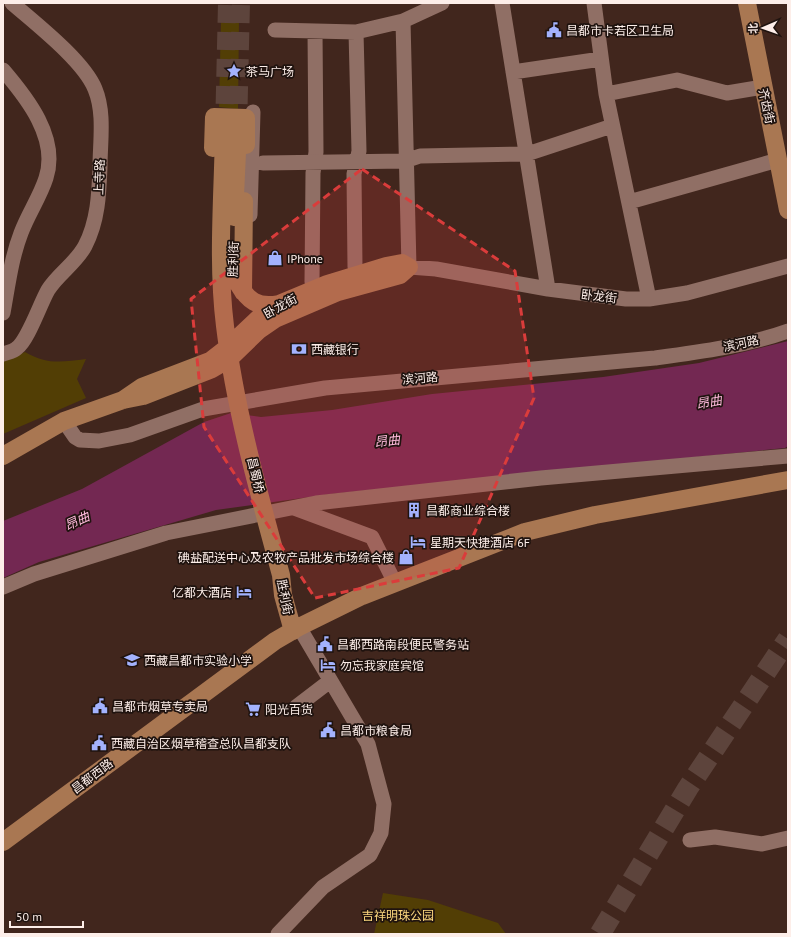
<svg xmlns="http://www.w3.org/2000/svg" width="791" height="937" font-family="'PT Sans','Noto Sans SC',sans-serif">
<rect width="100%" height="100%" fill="#41261d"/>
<path fill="#523e05" d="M233 13 237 14 239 21 238 109 219 107 221 20 225 14Z
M25 352C47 365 62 362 86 359L77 379 86 398 3 434V362Z
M383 893 428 900 498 923 506 934H374Z"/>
<path fill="#732852" d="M788 341V446L785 448 331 494 216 510 39 562 3 578V521L82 489 204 422 231 413 261 417 332 410 432 394 603 377 699 363Z"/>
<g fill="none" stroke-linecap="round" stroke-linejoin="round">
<path stroke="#5d443c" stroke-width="18" stroke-dasharray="18 9" stroke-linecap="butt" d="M224 131 227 3
M238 131 241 3"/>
<path stroke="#5d443c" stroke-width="21" stroke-dasharray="21 10" stroke-linecap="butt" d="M600 934 688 788 788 639"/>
<path stroke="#906f65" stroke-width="15" d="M502 3 548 289
M594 3 606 94 649 299
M403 21 409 267 436 269 548 289 626 299H649L687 293 788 266
M275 30 356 32 403 21 442 3
M3 70C27 98 59 138 46 178 40 197 28 214 21 233 11 259 8 286 3 313
M513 72 601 59
M606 94 677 80 727 93 763 87
M263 163 405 161 420 156 527 154 612 126
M629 202 778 160
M250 215 253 112
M355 267 354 174 359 151 356 32
M312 282 313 173 316 152 315 31
M3 354C8 352 13 352 17 348 28 340 40 304 48 290 58 274 76 263 85 246 98 221 99 194 100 167 100 142 105 113 95 89 84 61 35 23 12 3
M64 421 75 437 80 440 99 441 130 435 203 409 325 388 655 358C700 352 746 346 788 331
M294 508 372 537 395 583
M3 587 34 574 166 533 316 503 541 478 788 456
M296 707 330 681
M690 840 715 837 762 844 788 838
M278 934 323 887 370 855 381 833 384 804 368 744 299 627"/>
<path stroke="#a97752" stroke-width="18" d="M747 3 788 210
M224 131C223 196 217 262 225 326 235 409 259 494 281 575L283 595 293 631
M213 148 214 117 246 118V145
M234 217 238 131
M237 282C248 301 257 308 279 304
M243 292 244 201
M3 456 64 421 123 400 143 396 212 369 229 359 259 330 275 319 338 292 400 275 409 267 402 263 386 266 327 284 279 304 264 313 228 347 210 361 142 387 123 400
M3 842 275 641 299 627 362 596 525 532 595 515 788 480"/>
</g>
<path fill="#da3c3b" fill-opacity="0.2" stroke="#da3c3b" stroke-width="3" stroke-dasharray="8 5" stroke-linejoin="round" d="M362 169 515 271 534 398 459 568 315 598 204 427 191 299Z"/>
<defs>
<g id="civic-bare" transform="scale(1.2)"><path d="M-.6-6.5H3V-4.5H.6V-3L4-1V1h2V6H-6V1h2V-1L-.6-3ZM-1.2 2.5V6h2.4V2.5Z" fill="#a3b2fd" stroke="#1f130f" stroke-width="2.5" paint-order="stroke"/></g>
<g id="sight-bare" transform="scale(1.2)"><path d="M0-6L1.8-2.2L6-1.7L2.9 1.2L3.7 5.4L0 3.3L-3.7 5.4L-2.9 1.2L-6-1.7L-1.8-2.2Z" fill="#a3b2fd" stroke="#1f130f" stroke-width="2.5" paint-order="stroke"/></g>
<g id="shop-bare" transform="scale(1.2)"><path d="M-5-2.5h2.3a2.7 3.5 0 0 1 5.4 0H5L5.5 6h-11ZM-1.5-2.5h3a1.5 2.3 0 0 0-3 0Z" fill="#a3b2fd" stroke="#1f130f" stroke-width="2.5" paint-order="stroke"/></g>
<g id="bank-bare" transform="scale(1.2)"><path d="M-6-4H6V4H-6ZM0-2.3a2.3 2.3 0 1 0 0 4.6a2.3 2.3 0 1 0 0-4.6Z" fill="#a3b2fd" stroke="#1f130f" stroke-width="2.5" paint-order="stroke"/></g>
<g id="building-bare" transform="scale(1.2)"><path d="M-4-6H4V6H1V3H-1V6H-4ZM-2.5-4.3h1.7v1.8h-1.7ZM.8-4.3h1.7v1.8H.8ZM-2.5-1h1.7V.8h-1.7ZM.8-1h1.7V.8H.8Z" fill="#a3b2fd" stroke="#1f130f" stroke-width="2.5" paint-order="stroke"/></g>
<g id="hotel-bare" transform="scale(1.2)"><path d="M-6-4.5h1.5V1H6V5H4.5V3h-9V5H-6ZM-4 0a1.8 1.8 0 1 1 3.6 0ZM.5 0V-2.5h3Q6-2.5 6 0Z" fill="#a3b2fd" stroke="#1f130f" stroke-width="2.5" paint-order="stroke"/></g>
<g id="school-bare" transform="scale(1.2)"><path d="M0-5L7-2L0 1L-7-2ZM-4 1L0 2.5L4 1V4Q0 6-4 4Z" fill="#a3b2fd" stroke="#1f130f" stroke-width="2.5" paint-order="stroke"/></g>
<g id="supermarket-bare" transform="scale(1.2)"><path d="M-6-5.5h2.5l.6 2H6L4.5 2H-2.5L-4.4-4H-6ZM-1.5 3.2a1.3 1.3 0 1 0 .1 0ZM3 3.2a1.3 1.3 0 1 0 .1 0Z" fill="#a3b2fd" stroke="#1f130f" stroke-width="2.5" paint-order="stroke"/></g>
</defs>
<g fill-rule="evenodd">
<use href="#civic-bare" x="554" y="30"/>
<use href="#sight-bare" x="234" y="71"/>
<use href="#shop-bare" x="275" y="258"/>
<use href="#bank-bare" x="299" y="349"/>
<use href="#building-bare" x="414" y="510"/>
<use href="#hotel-bare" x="418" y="542"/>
<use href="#shop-bare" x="406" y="557"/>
<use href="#hotel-bare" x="244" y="592"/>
<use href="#civic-bare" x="325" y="644"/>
<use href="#school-bare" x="132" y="660"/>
<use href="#hotel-bare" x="328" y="665"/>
<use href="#civic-bare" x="100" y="706"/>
<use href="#supermarket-bare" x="253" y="709"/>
<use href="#civic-bare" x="328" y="730"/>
<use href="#civic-bare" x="99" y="743"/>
</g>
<g text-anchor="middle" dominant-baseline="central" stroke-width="3.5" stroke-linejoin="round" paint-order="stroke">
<g font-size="12" fill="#fdeee9" stroke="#1f130f" text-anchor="start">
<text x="566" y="30">昌都市卡若区卫生局</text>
<text x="246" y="71">茶马广场</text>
<text x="287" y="258">IPhone</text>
<text x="311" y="349">西藏银行</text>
<text x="426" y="510">昌都商业综合楼</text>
<text x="430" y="542">星期天快捷酒店 6F</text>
<text x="394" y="557" text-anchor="end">碘盐配送中心及农牧产品批发市场综合楼</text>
<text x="232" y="592" text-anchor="end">亿都大酒店</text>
<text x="337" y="644">昌都西路南段便民警务站</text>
<text x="144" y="660">西藏昌都市实验小学</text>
<text x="340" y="665">勿忘我家庭宾馆</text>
<text x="112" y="706">昌都市烟草专卖局</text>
<text x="265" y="709">阳光百货</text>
<text x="340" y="730">昌都市粮食局</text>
<text x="111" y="743">西藏自治区烟草稽查总队昌都支队</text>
</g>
<g font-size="12" fill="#fdeee9" stroke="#1f130f">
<text transform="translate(767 106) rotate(78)">齐齿街</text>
<text transform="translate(99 177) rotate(-88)">上寺路</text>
<text transform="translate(233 259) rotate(-88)">胜利街</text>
<text transform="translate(599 296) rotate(7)">卧龙街</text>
<text transform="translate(280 306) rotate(-29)">卧龙街</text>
<text transform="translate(741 343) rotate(-12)">滨河路</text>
<text transform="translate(420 378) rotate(-5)">滨河路</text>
<text transform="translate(256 475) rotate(76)">昌蜀桥</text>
<text transform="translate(285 597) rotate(79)">胜利街</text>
<text transform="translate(92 776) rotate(-37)">昌都西路</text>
</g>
<g font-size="12" fill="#fdd87e" stroke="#1f130f">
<text x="398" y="915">吉祥明珠公园</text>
</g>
<g font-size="13" font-style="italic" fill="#ffbbdc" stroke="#1f130f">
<text transform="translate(709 402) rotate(-10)">昂曲</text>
<text transform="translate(387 441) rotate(-7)">昂曲</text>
<text transform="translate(77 521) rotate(-24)">昂曲</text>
</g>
</g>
<rect width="791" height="937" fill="none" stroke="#fdeee9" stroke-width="8"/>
<g transform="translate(763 28) rotate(268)" stroke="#1f130f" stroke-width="3" paint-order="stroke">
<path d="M0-3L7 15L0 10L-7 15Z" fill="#fdeee9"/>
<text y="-6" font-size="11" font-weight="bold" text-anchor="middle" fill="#fdeee9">北</text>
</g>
<path d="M10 921v6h73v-6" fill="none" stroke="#fdeee9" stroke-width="2"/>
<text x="16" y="921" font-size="12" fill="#fdeee9" stroke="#1f130f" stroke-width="3" paint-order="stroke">50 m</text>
</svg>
